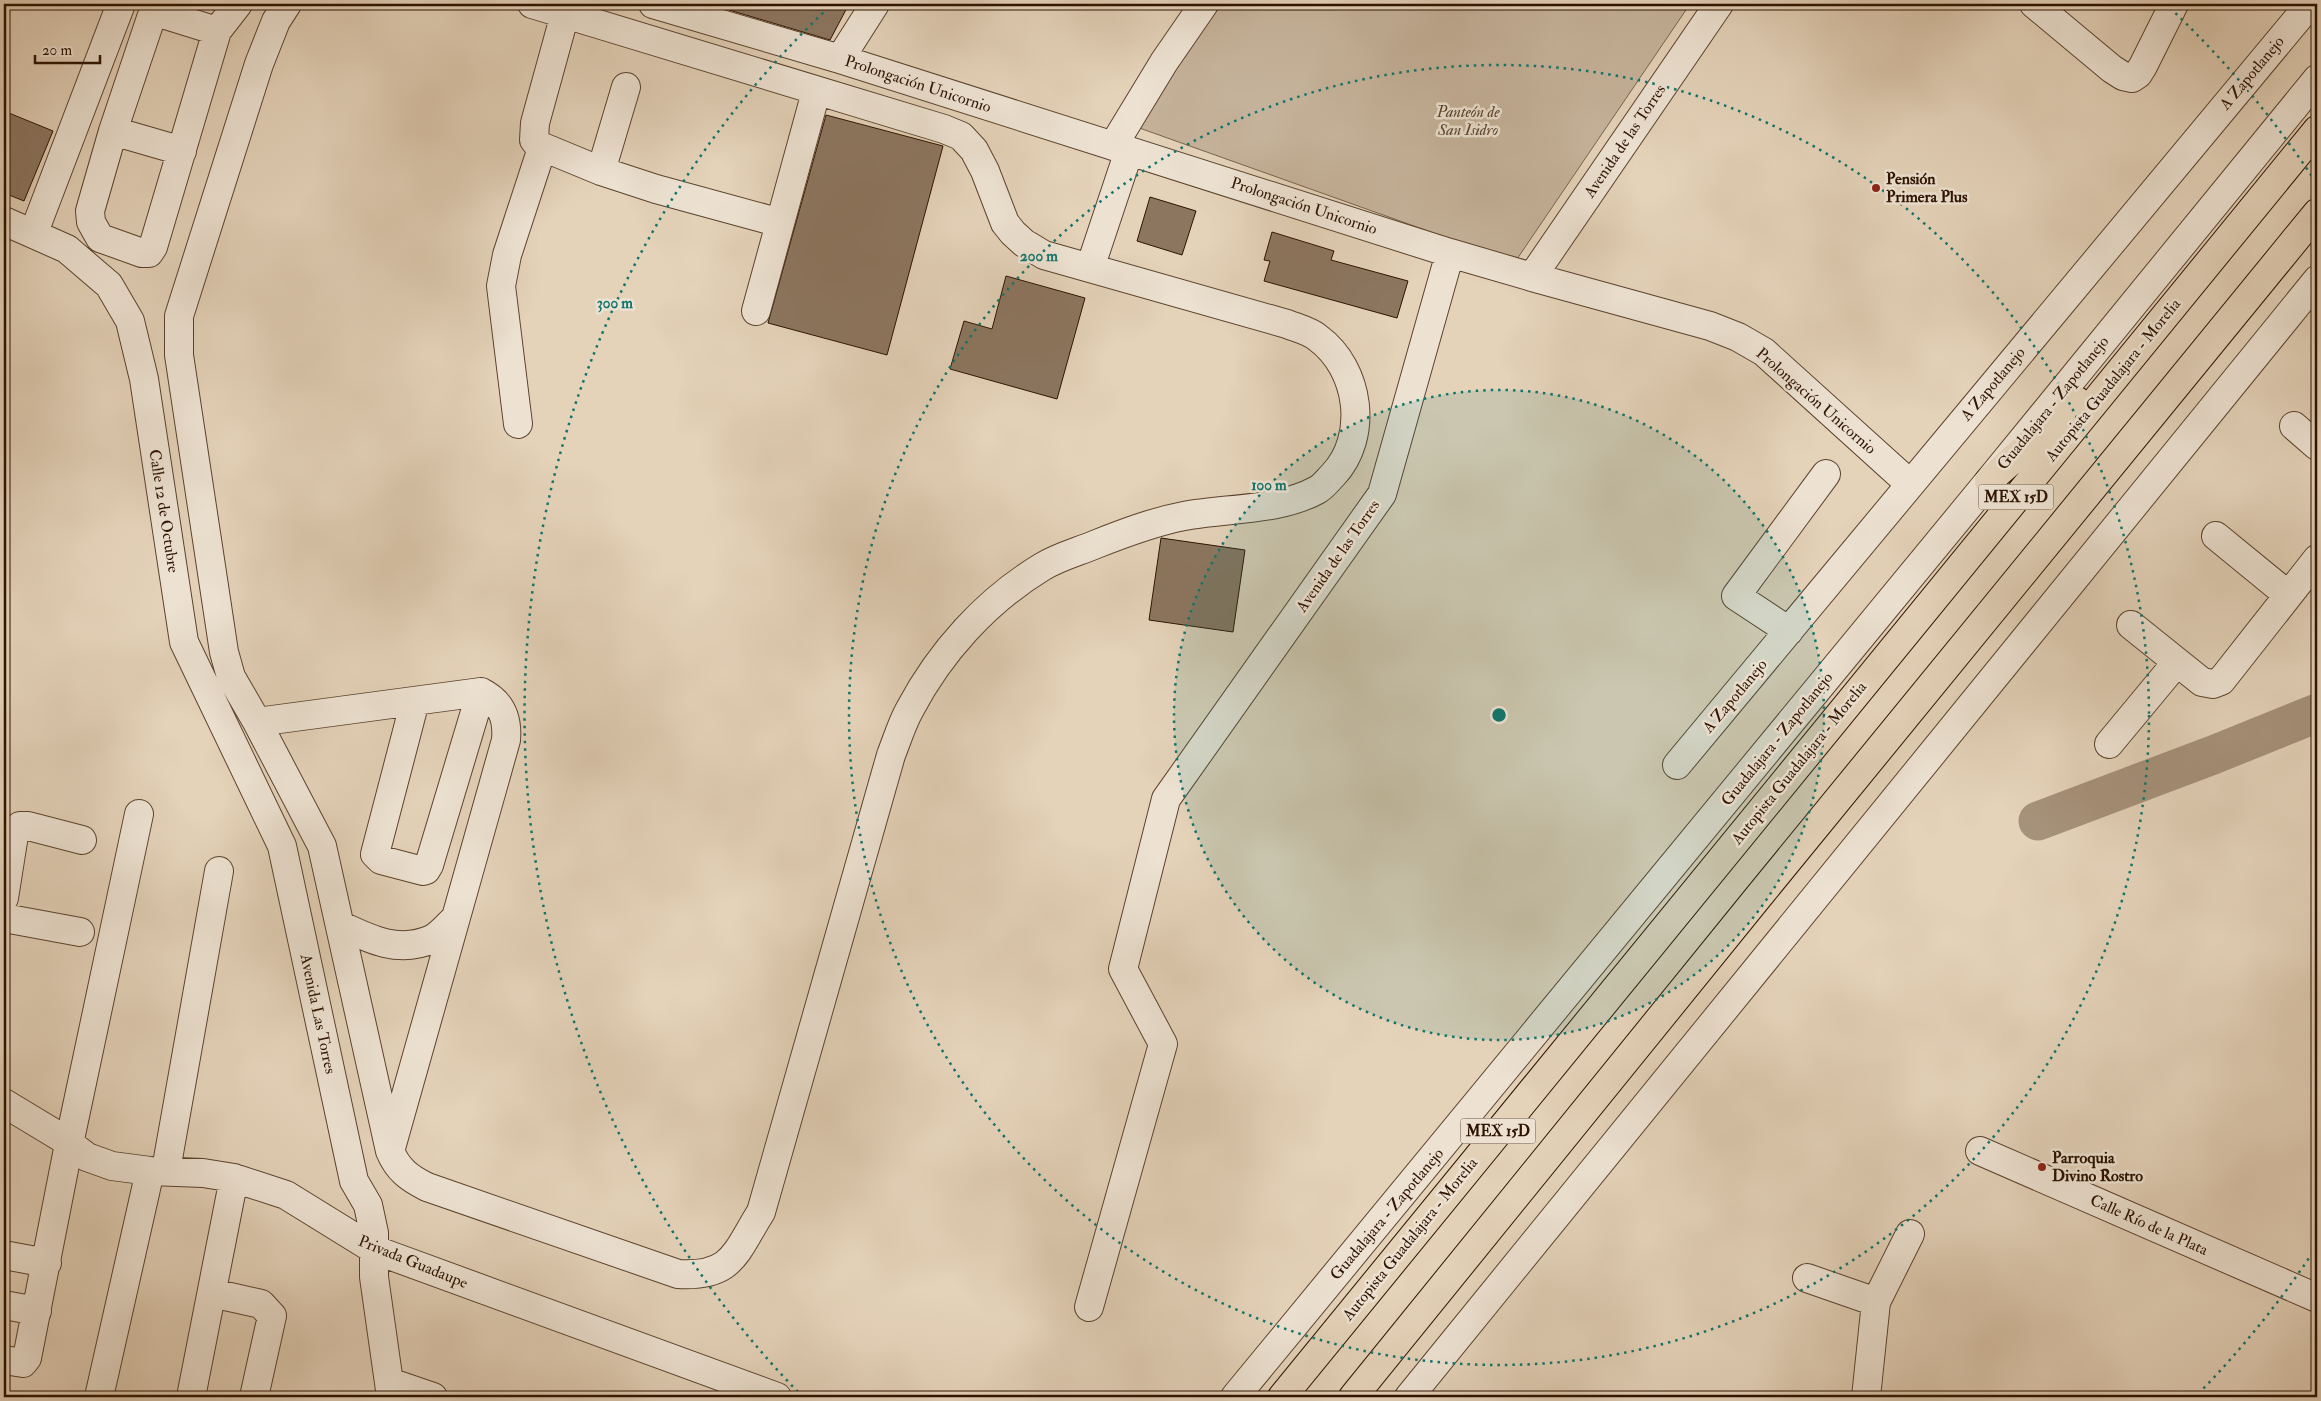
<svg xmlns="http://www.w3.org/2000/svg" width="2321" height="1401" font-family="'IM FELL Double Pica',serif">
<rect width="100%" height="100%" fill="#e4d2b9"/>
<filter id="stains"><feTurbulence type="fractalNoise" baseFrequency=".004" numOctaves="4"/><feColorMatrix values="0 0 0 0 .2 0 0 0 0 .09 0 0 0 0 .02 0 0 0 .5 -.17"/></filter>
<radialGradient id="worn" r=".72"><stop offset=".6" stop-color="#630" stop-opacity="0"/><stop offset="1" stop-color="#630" stop-opacity=".3"/></radialGradient>
<path fill="#c5b29a" stroke="#79624d" d="M1197 4H1690L1515 262 1117 120Z"/>
<g fill="none" stroke-linecap="round" stroke-linejoin="round">
<path stroke="#a6917a" stroke-width="39" d="M2038 821 2213 755 2317 713"/>
</g>
<path fill="#8c7660" stroke="#2d1300" d="M720 4H849L830 40 719 7Z
M4 111 53 131 24 201 4 193Z
M826 115 943 146 887 355 768 323Z
M1150 197 1196 211 1182 255 1137 241Z
M1272 232 1334 251 1331 260 1408 281 1397 318 1264 281 1270 261 1264 260Z
M1006 276 1085 298 1057 399 950 369 964 321 992 329Z
M1161 538 1245 550 1233 632 1149 620Z"/>
<g fill="none" stroke-linecap="round" stroke-linejoin="round">
<g stroke="#5b432e" stroke-width="30">
<path id="minor" d="M287 4 276 21 259 64 179 316V355L224 652 231 677 257 722 322 846 390 1151C398 1170 409 1178 427 1187L678 1274C733 1277 735 1253 761 1212L891 755C897 740 902 723 910 709 940 652 986 601 1042 567 1058 557 1077 552 1094 545 1124 533 1153 522 1184 516 1226 508 1279 511 1317 490 1323 487 1328 480 1333 475 1369 437 1360 369 1318 338 1310 331 1297 328 1287 324L1044 255 1024 243 1013 233 1005 223 985 171 974 150 961 136 944 129 532 4
M653 4 840 59 1450 253 1532 277 1710 326 1738 337 1764 352 1910 484
M2034 4 2112 69 2123 76 2132 78 2138 74 2143 66 2174 4
M565 14 535 123 534 140 538 145 601 171 656 189 766 219
M217 31 159 13H154L151 18 113 131 90 211 91 222 100 238 142 253H149L153 247 217 31 238 4
M840 59 875 4
M113 131 182 151
M1113 146 1164 62 1204 4
M601 171 626 87
M4 221 67 249 109 285 130 321 144 379 184 642 282 846 354 1181 368 1205 374 1233V1277L391 1397
M34 232 121 4
M1090 268 1129 151
M1532 277 1719 4
M756 311 816 92
M518 424 501 286 507 255 542 148
M2294 426 2317 446
M2216 536 2288 595
M2131 625 2202 682 2213 684 2221 681 2317 559
M1789 631 1736 596 1826 474
M415 701 375 854 381 860 423 871 426 870 429 865 481 692
M257 722 481 692C501 702 508 717 506 740L391 1148
M2109 744 2177 662
M1677 765 2310 4
M4 898 14 835 20 826H28L82 840
M4 918 80 932
M340 925C369 939 399 954 432 939 440 935 448 925 455 919
M4 1103 62 1138 87 1157 112 1166 150 1171 203 1173 234 1178 286 1195 375 1250 777 1397
M1980 1151 2317 1298
M166 1170 219 871
M4 1255 47 1263
M1807 1278 1876 1302
M212 1293 261 1304 272 1316 254 1397
M4 1305 37 1311
M1089 1307 1163 1044 1123 969 1166 799 1382 494 1450 253
M4 1360 23 1363 27 1358 69 1144 139 814
M389 1382 433 1397
M99 1397 150 1171
M191 1397 234 1178
M1235 1397 1989 481 2317 79
M1409 1397 2317 280
M1866 1397 1876 1302 1910 1234"/>
</g>
<g stroke="#2d1300" stroke-width="30">
<path id="highway" d="M1989 481 2077 401
M1282 1397 2317 130
M1353 1397 1759 896 2317 213"/>
</g>
<use href="#minor" stroke="#ede2d2" stroke-width="28"/>
<use href="#highway" stroke="#e4d2b9" stroke-width="28"/>
</g>
<circle cx="1499" cy="715" r="325" fill="#0f766e" fill-opacity=".12"/>
<g fill="none" stroke="#0f766e" stroke-width="2.5" stroke-dasharray="2.5 5">
<circle cx="1499" cy="715" r="325"/>
<circle cx="1499" cy="715" r="650"/>
<path d="M2317 1246A975 975 0 0 1 2200 1392M798 1392A975 975 0 0 1 828 8M2170 8A975 975 0 0 1 2317 184"/>
</g>
<g fill="#8f2418" stroke="#ede2d2" stroke-width="2">
<circle cx="1876" cy="188" r="5"/>
<circle cx="2042" cy="1167" r="5"/>
</g>
<g text-anchor="middle" dominant-baseline="central" stroke-width="5" stroke-linejoin="round" paint-order="stroke">
<g fill="#ede2d2" stroke="#67513f" stroke-width="1">
<rect x="1978.5" y="484.5" width="75" height="25" rx="4"/>
<rect x="1460.5" y="1118.5" width="75" height="25" rx="4"/>
</g>
<g font-size="15" font-weight="bold" fill="#2d1300">
<text x="2016" y="497">MEX 15D</text>
<text x="1498" y="1131">MEX 15D</text>
</g>
<g font-size="16" fill="#2d1300" stroke="#ede2d2">
<text transform="translate(2252 73) rotate(-50)">A Zapotlanejo</text>
<text transform="translate(918 84) rotate(18)">Prolongación Unicornio</text>
<text transform="translate(1625 141) rotate(-56)">Avenida de las Torres</text>
<text transform="translate(1304 206) rotate(18)">Prolongación Unicornio</text>
<text transform="translate(2113 380) rotate(-51)">Autopista Guadalajara - Morelia</text>
<text transform="translate(1993 384) rotate(-50)">A Zapotlanejo</text>
<text transform="translate(1816 401) rotate(41)">Prolongación Unicornio</text>
<text transform="translate(2053 403) rotate(-51)">Guadalajara - Zapotlanejo</text>
<text transform="translate(164 511) rotate(81)">Calle 12 de Octubre</text>
<text transform="translate(1338 556) rotate(-55)">Avenida de las Torres</text>
<text transform="translate(1735 696) rotate(-50)">A Zapotlanejo</text>
<text transform="translate(1777 739) rotate(-51)">Guadalajara - Zapotlanejo</text>
<text transform="translate(1799 763) rotate(-51)">Autopista Guadalajara - Morelia</text>
<text transform="translate(318 1014) rotate(78)">Avenida Las Torres</text>
<text transform="translate(1387 1214) rotate(-50)">Guadalajara - Zapotlanejo</text>
<text transform="translate(2149 1225) rotate(24)">Calle Río de la Plata</text>
<text transform="translate(1410 1239) rotate(-51)">Autopista Guadalajara - Morelia</text>
<text transform="translate(413 1262) rotate(22)">Privada Guadaupe</text>
</g>
<g font-size="16" font-style="italic" fill="#5b432e" stroke="#ede2d2">
<text x="1468" y="112">Panteón de<tspan x="1468" dy="18">San Isidro</tspan></text>
</g>
<g font-size="16" font-weight="bold" fill="#2d1300" stroke="#ede2d2" text-anchor="start">
<text x="1886" y="179">Pensión<tspan x="1886" dy="18">Primera Plus</tspan></text>
<text x="2052" y="1158">Parroquia<tspan x="2052" dy="18">Divino Rostro</tspan></text>
</g>
</g>
<circle cx="1499" cy="715" r="8" fill="#0f766e" stroke="#ede2d2" stroke-width="2.5"/>
<g font-size="15" text-anchor="middle" font-weight="bold" fill="#0f766e" stroke="#ede2d2" stroke-width="5" stroke-linejoin="round" paint-order="stroke">
<text x="1039" y="261">200 m</text>
<text x="615" y="308">300 m</text>
<text x="1269" y="490">100 m</text>
</g>
<rect width="2321" height="1401" fill="none" stroke="#e4d2b9" stroke-width="20"/>
<rect x="5" y="5" width="2311" height="1391" fill="none" stroke="#2d1300" stroke-width="2.5"/>
<rect x="10" y="10" width="2301" height="1381" fill="none" stroke="#2d1300"/>
<path d="M35 55v8h65v-8" fill="none" stroke="#2d1300" stroke-width="2.5"/>
<text x="42" y="55" font-size="15" fill="#2d1300" stroke="#ede2d2" stroke-width="4" paint-order="stroke">20 m</text>
<rect width="100%" height="100%" filter="url(#stains)"/>
<rect width="100%" height="100%" fill="url(#worn)"/>
</svg>
